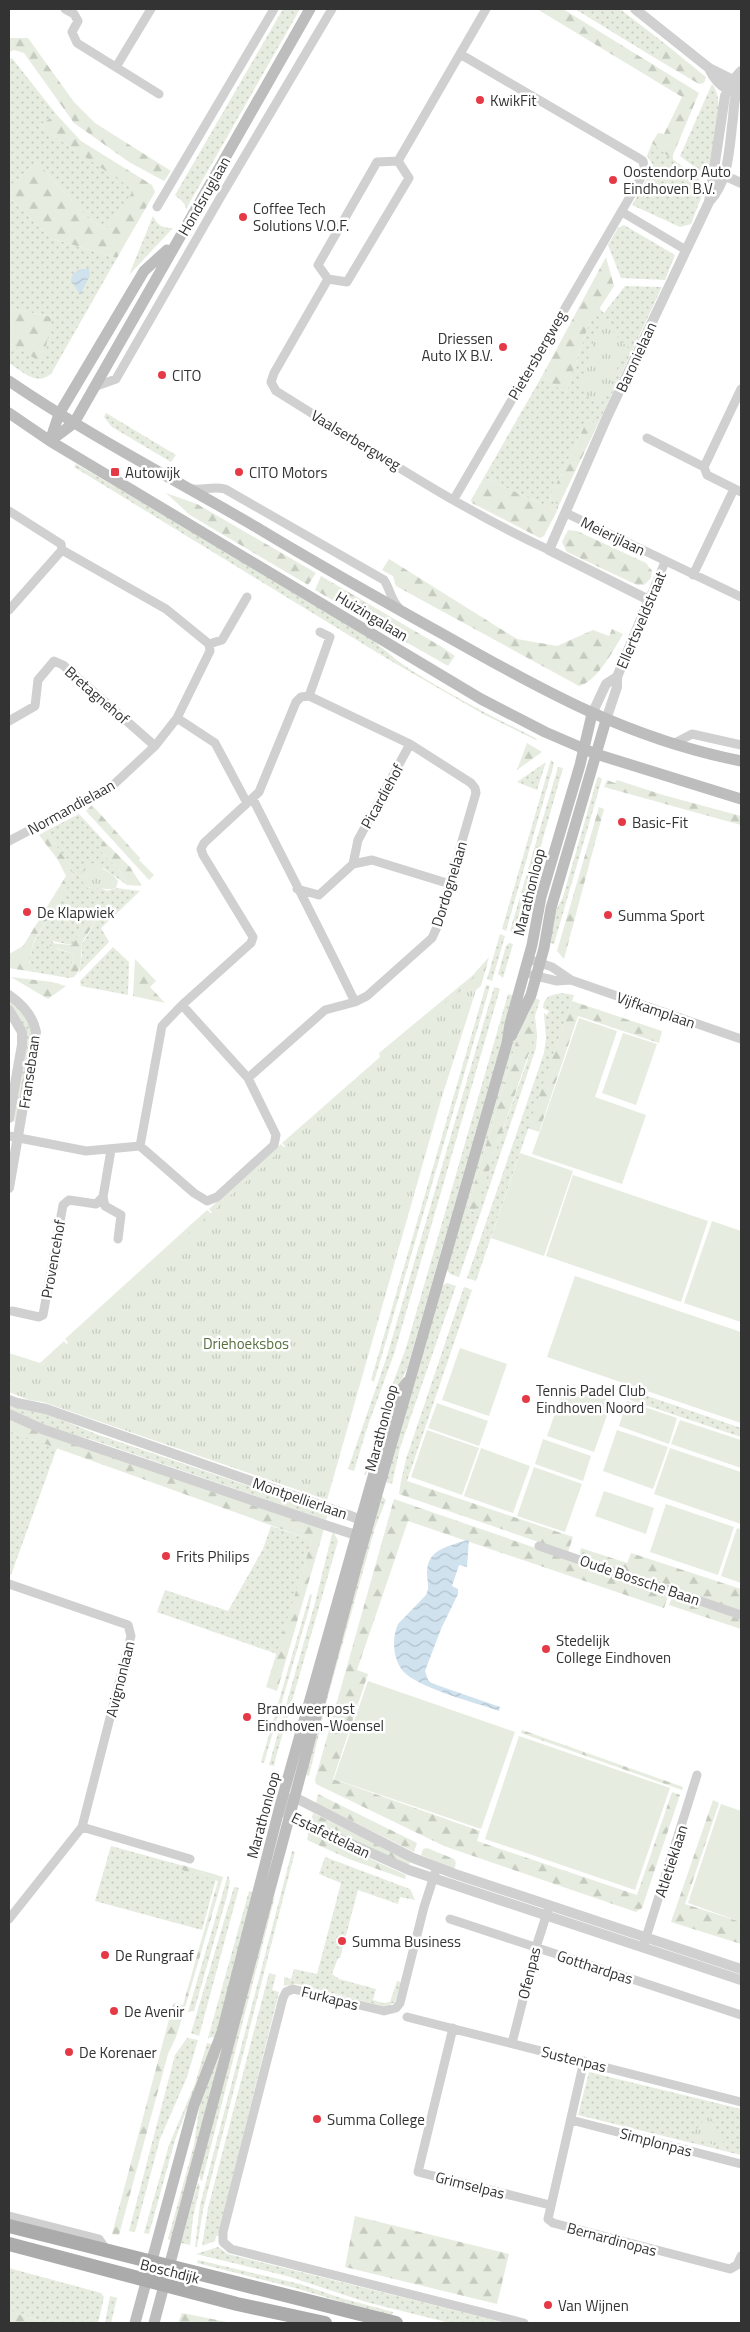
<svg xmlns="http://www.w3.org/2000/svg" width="750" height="2332" font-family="'Titillium Web',sans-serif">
<defs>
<pattern id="grass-dots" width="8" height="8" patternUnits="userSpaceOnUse" patternTransform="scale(1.25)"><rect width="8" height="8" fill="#e6ecdf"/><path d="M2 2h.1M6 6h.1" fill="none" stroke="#c6cbc0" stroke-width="1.8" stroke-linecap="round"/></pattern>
<pattern id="forest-firs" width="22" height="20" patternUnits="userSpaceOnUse" patternTransform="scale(1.25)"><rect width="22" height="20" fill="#e6ecdf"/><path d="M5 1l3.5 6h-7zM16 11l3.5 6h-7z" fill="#c6cbc0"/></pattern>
<pattern id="park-tufts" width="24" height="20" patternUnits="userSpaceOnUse" patternTransform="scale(1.25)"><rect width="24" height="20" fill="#e6ecdf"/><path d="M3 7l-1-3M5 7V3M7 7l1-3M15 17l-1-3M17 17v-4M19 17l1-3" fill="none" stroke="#c6cbc0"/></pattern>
<pattern id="water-waves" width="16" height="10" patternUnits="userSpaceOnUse" patternTransform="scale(1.25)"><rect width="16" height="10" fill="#cfe2ee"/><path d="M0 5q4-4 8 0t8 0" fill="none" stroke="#b2c2cd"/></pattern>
</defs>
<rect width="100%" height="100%" fill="#fff"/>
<path fill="url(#grass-dots)" d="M283 9H300L186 209 184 203 175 195Z
M575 9H620L664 43 655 58Z
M12 58 56 114 39 126 135 190 106 229 89 219 37 162 9 187V60Z
M712 84C727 101 713 156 708 177L680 156Z
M652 143 706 185 691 224 680 227 632 205 652 170 653 165 647 156Z
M9 197 50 238 117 258 51 374C36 386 23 372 9 363V343L40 361 52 317 9 308Z
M153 216C158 226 162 228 173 228L129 275Z
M624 225 675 255 665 280 621 278 608 245 618 228Z
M625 286 662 287 597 426 590 420 587 421 549 499 559 505 557 511 485 478 483 479 542 376 566 393 588 326 599 308 604 313Z
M106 413 176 455 171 462 112 427 104 417Z
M76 464 350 623C372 637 390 657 411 670 452 696 495 718 537 739L536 740 485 715 391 661 74 467Z
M551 760 554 763 552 771 506 931 502 929Z
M546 762 537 790 517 782Z
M558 767 563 768 516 933 510 931Z
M599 777 602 779 554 944 548 942 554 914 563 897 597 779Z
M79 814 104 841 101 845V851L120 871 127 885 103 868 87 888 98 887 107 891 116 888 140 891 101 928 109 942 79 973 82 954 81 946 97 919 79 935 72 945 52 941 57 949 74 954 69 978 28 971 33 944 73 877 72 869 46 831Z
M500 934 505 936 492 981 487 979Z
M509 943 513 944 503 978 498 974 506 946Z
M113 947 129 962 128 995 81 986 80 981Z
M486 985 490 986 374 1382 371 1380Z
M494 987 500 989 394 1354 367 1428 354 1471 348 1469 387 1356Z
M562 993 574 995 476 1281 467 1278 544 1053 546 1038 544 1013 547 1015 549 1011 543 1008C544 996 551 995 562 993Z
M508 994 515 996 407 1369 387 1407 366 1475H364L378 1423 406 1348Z
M9 998 24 1010 33 1034 17 1122 11 1121 24 1046 9 1006Z
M534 998 540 1000 535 1016 537 1035 536 1048 459 1277 450 1274 446 1269 512 1043 522 1022 467 1209 474 1212 528 1059C532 1043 534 1030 528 1015Z
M447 1283 456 1286 400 1448 392 1484 385 1482 441 1286Z
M464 1287 472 1290 407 1481H401L406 1459Z
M633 1391 741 1428V1437L630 1400Z
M9 1403 41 1411 96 1434 328 1513 326 1520 93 1440 51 1429 9 1411Z
M9 1431 57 1448 11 1575 9 1574Z
M381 1495 386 1500 375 1528 328 1696 309 1776 304 1774Z
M271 1526 312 1540 277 1654 157 1612 165 1590 228 1611 263 1549Z
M334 1533 338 1541 276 1757 274 1766 269 1765 315 1603 332 1534Z
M310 1594 312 1595 309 1609 264 1763 261 1762Z
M111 1846 217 1875 202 1930 95 1901Z
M292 1851 295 1852 203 2210 197 2247H195L200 2205Z
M325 1857 410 1889 415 1900 400 1897 398 1904 358 1890 340 1958H338L332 1974 339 1979 376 1989 373 2000 383 2003 390 2002 397 1981 401 1982 395 2002 386 2007 297 1984 284 1986V1977L291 1979 294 1969 317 1974 341 1883 319 1874Z
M228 1875 230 1881 227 1896 194 2011 188 2012Z
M234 1887 239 1888 199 2036 191 2033Z
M249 1891 255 1893 218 2036 208 2038Z
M275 1896 202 2181H201L199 2175 267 1912Z
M269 1973 276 1975 272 1990 279 1992 218 2236H216L215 2241 202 2246 208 2208Z
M226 2030 172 2241 168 2239 194 2145 200 2102Z
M187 2038 198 2040 187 2077 160 2139 135 2232 129 2231 175 2055Z
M207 2043 212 2044 175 2140 149 2234 144 2233 169 2145 195 2084Z
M589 2072 741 2109V2155L578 2115Z
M198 2182 200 2187 193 2217 190 2245 181 2243Z
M218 2247 228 2254 506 2323H450L366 2302 287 2276 196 2254Z
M198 2260 300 2284 341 2298 393 2312 391 2317 299 2289 197 2263Z
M9 2268 101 2293 104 2297 98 2323H46L9 2311Z
M110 2296 117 2298 111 2323H105Z"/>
<path fill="url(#forest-firs)" d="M537 9H563L699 93 673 155V160L652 143 658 133 664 134 682 97Z
M9 38H28L74 102 95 123 171 171 164 181 129 162 74 123 24 53 14 50 9 52Z
M664 43 706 77 704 83 699 84 655 58Z
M56 114 81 141 152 185 155 192 117 258 50 238 9 197V187L37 162 89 219 106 229 134 190 39 126Z
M606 257 614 286 588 326 566 393 542 376Z
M9 308 52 317 43 361H39L9 343Z
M590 420 597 426 559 505 549 499 587 421Z
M485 478 557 511 544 536 540 538 472 503 471 500 483 479Z
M166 493 197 504 316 573 308 585 190 515Z
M568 530 577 531 646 563 652 571 651 578 644 585H637L567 552 562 542Z
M389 559 517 639 557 646 593 630 609 636 612 629 623 634C614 649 597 682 579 686L396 586 393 576 382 570Z
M321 576 442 647 455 656 448 666 315 590Z
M527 743 542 752 517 770Z
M607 780 615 783 617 780 663 795 741 816V825L604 787Z
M92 805 140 858 139 860 154 875 149 880 86 811Z
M599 807 604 809 564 959 557 951Z
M46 831 72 869 73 878 33 943 28 971 9 968V954L23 946 66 876 58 860 39 835Z
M104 841 130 867 142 886 127 885 120 871 101 851V845Z
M93 914H95L97 919C94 924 81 942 81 947 81 957 82 970 74 977L69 978 74 954 50 946 51 943 72 945Z
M489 957 481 986 381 1062 287 1148 282 1143 380 1057 379 1053 472 976Z
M135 959 156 981 150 987 165 1003 133 996Z
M11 977 52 982 66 986 48 999Z
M572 1001 662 1031 659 1043 578 1016 539 1132 528 1128Z
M528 1015 533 1027 532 1044 475 1212 467 1209 522 1022Z
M281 1144 286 1149 214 1214 209 1209Z
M207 1210 213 1215 70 1345 65 1339Z
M64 1341 68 1346 37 1369 9 1360V1353L40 1363Z
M9 1418 324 1529 277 1691 266 1687 312 1540 9 1431Z
M401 1481H407L573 1537 568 1552 399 1494Z
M394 1499 669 1594 664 1608 408 1521 357 1670 368 1674 333 1779 480 1831 477 1841 637 1895 672 1792 680 1795 642 1908 636 1912 444 1846 316 1784 315 1780Z
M581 1548 627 1563 631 1553 741 1589V1612L582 1557 580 1552Z
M673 1595 741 1619V1629L669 1605Z
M522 1730 683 1787 682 1790 521 1733Z
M318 1794 417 1843 414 1852 316 1803Z
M713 1800 719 1803 685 1904 741 1922V1944L671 1922Z
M313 1813 410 1861 409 1867 311 1822Z
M309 1831 406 1875 405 1879 349 1859 307 1840Z
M427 1848 454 1859 456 1863 454 1870 421 1855 423 1849Z
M182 1865 223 1877 184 2011 172 2008 174 2003 183 2005 218 1881 185 1871 181 1869Z
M171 2012 183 2015 176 2037 168 2054 119 2235 112 2234Z
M355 2216 509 2254 497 2304 345 2267Z
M9 2311 46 2323H9Z
M182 2313 232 2323H178Z"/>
<path fill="url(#park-tufts)" d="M601 319 628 348 600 406 579 388Z
M93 863 113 875 118 881 116 888C105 891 98 887 87 888L80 878C82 870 85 866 93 863Z
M483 968 441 1100 327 1500 43 1402 29 1400 9 1392V1356L40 1366 43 1365 384 1057 383 1054 465 987Z
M708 2112 726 2149 689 2136 700 2126Z"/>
<path fill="#e6ecdf" d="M579 1018 617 1031 595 1097 646 1115 622 1184 532 1154Z
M623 1033 657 1044 636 1105 602 1093Z
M520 1153 573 1171 544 1256 491 1238Z
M573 1175 708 1221 681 1302 546 1256Z
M712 1221 741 1231V1322L684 1303Z
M575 1276 741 1332V1423L547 1357Z
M460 1348 507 1364 489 1416 442 1400Z
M565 1385 612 1401 594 1452 547 1436Z
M627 1401 677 1418 669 1444 619 1426Z
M437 1403 488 1421 479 1446 428 1428Z
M680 1420 741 1440V1468L671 1444Z
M427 1430 479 1448 462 1495 411 1477Z
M617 1430 668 1447 653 1489 603 1471Z
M543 1439 591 1456 583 1481 535 1464Z
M481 1448 530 1466 513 1513 464 1496Z
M670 1448 741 1472V1524L654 1494Z
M534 1467 582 1484 565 1532 517 1516Z
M604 1491 654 1508 646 1534 595 1516Z
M666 1504 734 1527 718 1575 650 1552Z
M737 1528 741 1530V1583L721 1576Z
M368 1681 515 1732 481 1829 334 1779Z
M519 1736 670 1788 635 1890 485 1839Z
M721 1804 741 1811V1922L688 1903Z"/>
<path fill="url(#water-waves)" d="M81 269H89L90 275 80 295 71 280 73 274Z
M469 1539 467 1567 459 1565 452 1586 458 1589V1594L441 1629 425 1671 428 1680 431 1683 500 1707 499 1711C474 1702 425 1690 406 1674 393 1663 391 1639 398 1624L426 1595C430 1587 427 1581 427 1572 428 1547 450 1547 469 1539Z"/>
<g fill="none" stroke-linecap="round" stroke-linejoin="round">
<path stroke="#d0d0d0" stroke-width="9" d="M65 9 74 14 78 21 72 32 77 43 159 94
M116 67 151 9
M398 161 409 178 347 282 328 279 274 373 271 382 276 391C365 446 454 506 549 550
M157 207 274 9
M622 212 686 250
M328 279 318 265 377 162 398 161 486 9
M94 387 116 379 220 198 332 9
M647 438 704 467 707 475 741 492
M704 467 741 389
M193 489C205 490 213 486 225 489L384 580C390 589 391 600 399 608
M454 499 645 171 643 161 640 159 460 54
M9 511 61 544 62 550
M566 513 741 597
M693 575 734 489
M649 600 665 562
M9 610 62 550 166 609 209 644 210 651 177 718 155 746 110 788 9 841
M209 644 222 640 247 597
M309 696 330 637 320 632
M177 718 215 743 247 803
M9 721 35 706 38 680 54 661 63 665 155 746
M673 744 692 734 741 745
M253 799C287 867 322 933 355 1002
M353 864 372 860 450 884
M297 889 319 895 353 864 358 840 410 744
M528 959 552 967 571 980 741 1039
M532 975 557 981 571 980
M182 1005 248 1078 276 1135 274 1145 217 1197 207 1201 194 1193 140 1146 162 1026 182 1005 251 943 253 937 203 855 201 849 204 843 259 792 296 702 301 697 309 696 410 744 471 783 475 788 476 793 437 927 432 938 367 996 355 1002 325 1010 248 1078
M9 1136 86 1151 140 1146
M103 1197 105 1206 121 1215 118 1239
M12 1311 39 1317 43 1315 63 1205 69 1200 96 1204 103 1197 111 1150
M539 1546 741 1615
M9 1584 128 1625 131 1636 82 1827 9 1919
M82 1827 190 1859
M437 1867 424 1907 400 2003 396 2008 384 2011 293 1989 286 1992 283 1998 223 2232V2242L231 2249 524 2323
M450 1919 741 2015
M643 1947 697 1775
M407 2017 741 2102
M453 2028 418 2172 550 2205
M512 2043 538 1941 548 1910
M584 2061 548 2219 553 2223 730 2269 737 2265 741 2256
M571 2120 741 2164
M9 2216 99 2239 107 2251"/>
<path stroke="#d0d0d0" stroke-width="10" d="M635 9 709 68 733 80 738 90
M709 68C713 78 722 89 733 90
M719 173 741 183
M709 202C730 179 729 147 733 118 734 106 734 95 741 85
M592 714 606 684 617 677
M606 720 617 687V677L649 600 549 550 607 417 709 202 725 96 733 80 741 71
M9 995C22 1004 33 1016 36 1032L9 1188
M9 1010 22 1032V1045L9 1118
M9 1400 17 1403 46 1409 348 1515 361 1520 367 1532 356 1535 331 1527 42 1429 9 1414
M741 1969 455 1874 413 1858 294 1797 280 1806 289 1816 409 1870 741 1980"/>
<path stroke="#bdbdbd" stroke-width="11" d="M9 381C88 435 174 479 256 527 319 565 383 601 448 637 545 692 630 739 741 761
M9 413 50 441 481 699 545 732 596 754 741 799
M50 441 74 423 310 9
M50 441 59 414 144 271 167 250
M511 1036 531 995 544 948 551 908 606 720
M135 2323 194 2105 222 2032 280 1806 370 1487 393 1408 398 1394 407 1382
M154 2323 358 1560 507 1043 510 1024 532 945 541 897 580 765 592 714"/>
<path stroke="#ababab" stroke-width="14" d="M9 2226 396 2323
M9 2244 237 2304 325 2323"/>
</g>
<g fill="#e63946" stroke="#fff" stroke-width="2">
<circle cx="480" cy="100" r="5"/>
<circle cx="613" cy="180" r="5"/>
<circle cx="243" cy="217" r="5"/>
<circle cx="503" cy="347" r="5"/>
<circle cx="162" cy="375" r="5"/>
<rect x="110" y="467" width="10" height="10" rx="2.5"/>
<circle cx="239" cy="472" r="5"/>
<circle cx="622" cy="822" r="5"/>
<circle cx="27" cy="912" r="5"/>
<circle cx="608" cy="915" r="5"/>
<circle cx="526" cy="1399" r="5"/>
<circle cx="166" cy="1556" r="5"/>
<circle cx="546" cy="1649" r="5"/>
<circle cx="247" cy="1717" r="5"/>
<circle cx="342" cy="1941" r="5"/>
<circle cx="105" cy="1955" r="5"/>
<circle cx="114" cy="2011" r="5"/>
<circle cx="69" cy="2052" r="5"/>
<circle cx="317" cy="2119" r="5"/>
<circle cx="548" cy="2305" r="5"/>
</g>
<g text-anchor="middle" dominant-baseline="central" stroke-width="5" stroke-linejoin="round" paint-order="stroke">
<g font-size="15" fill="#333" stroke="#fff" text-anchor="start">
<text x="490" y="100">KwikFit</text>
<text x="623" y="171">Oostendorp Auto<tspan x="623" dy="17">Eindhoven B.V.</tspan></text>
<text x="253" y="208">Coffee Tech<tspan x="253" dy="17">Solutions V.O.F.</tspan></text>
<text x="493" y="338" text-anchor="end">Driessen<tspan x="493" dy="17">Auto IX B.V.</tspan></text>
<text x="172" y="375">CITO</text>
<text x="125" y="472">Autowijk</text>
<text x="249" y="472">CITO Motors</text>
<text x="632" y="822">Basic-Fit</text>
<text x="37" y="912">De Klapwiek</text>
<text x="618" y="915">Summa Sport</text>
<text x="536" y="1390">Tennis Padel Club<tspan x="536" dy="17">Eindhoven Noord</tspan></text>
<text x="176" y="1556">Frits Philips</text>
<text x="556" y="1640">Stedelijk<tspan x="556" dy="17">College Eindhoven</tspan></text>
<text x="257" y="1708">Brandweerpost<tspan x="257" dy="17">Eindhoven-Woensel</tspan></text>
<text x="352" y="1941">Summa Business</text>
<text x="115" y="1955">De Rungraaf</text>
<text x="124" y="2011">De Avenir</text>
<text x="79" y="2052">De Korenaer</text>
<text x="327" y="2119">Summa College</text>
<text x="558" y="2305">Van Wijnen</text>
</g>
<g font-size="15" fill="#333" stroke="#fff">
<text transform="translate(204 196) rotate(-60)">Hondsruglaan</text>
<text transform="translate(537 355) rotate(-60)">Pietersbergweg</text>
<text transform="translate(636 357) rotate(-65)">Baronielaan</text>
<text transform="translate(356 440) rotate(31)">Vaalserbergweg</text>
<text transform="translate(613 536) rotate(26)">Meierijlaan</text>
<text transform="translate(372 616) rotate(31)">Huizingalaan</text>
<text transform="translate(641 620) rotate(-67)">Ellertsveldstraat</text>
<text transform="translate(97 695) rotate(41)">Bretagnehof</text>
<text transform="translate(382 796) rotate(-61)">Picardiehof</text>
<text transform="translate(71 807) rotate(-29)">Normandielaan</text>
<text transform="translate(449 884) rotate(-73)">Dordognelaan</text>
<text transform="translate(529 892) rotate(-76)">Marathonloop</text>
<text transform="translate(656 1010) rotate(19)">Vijfkamplaan</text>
<text transform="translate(29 1072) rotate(-82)">Fransebaan</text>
<text transform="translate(53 1259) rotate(-80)">Provencehof</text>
<text transform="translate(381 1428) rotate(-75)">Marathonloop</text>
<text transform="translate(300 1498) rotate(19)">Montpellierlaan</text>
<text transform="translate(640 1580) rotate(19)">Oude Bossche Baan</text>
<text transform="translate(120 1679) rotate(-76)">Avignonlaan</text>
<text transform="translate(263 1815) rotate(-75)">Marathonloop</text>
<text transform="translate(331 1835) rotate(26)">Estafettelaan</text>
<text transform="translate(671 1861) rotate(-72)">Atletieklaan</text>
<text transform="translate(595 1967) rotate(18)">Gotthardpas</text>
<text transform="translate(529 1973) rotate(-76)">Ofenpas</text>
<text transform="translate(330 1998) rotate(14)">Furkapas</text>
<text transform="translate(574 2059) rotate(14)">Sustenpas</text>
<text transform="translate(656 2142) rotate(15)">Simplonpas</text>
<text transform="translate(470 2185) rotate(14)">Grimselpas</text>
<text transform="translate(612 2239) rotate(15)">Bernardinopas</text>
<text transform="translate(170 2271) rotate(14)">Boschdijk</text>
</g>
<g font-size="15" fill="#56703f" stroke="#fff">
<text x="246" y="1343">Driehoeksbos</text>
</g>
</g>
<rect width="750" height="2332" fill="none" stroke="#333333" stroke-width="20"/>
</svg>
